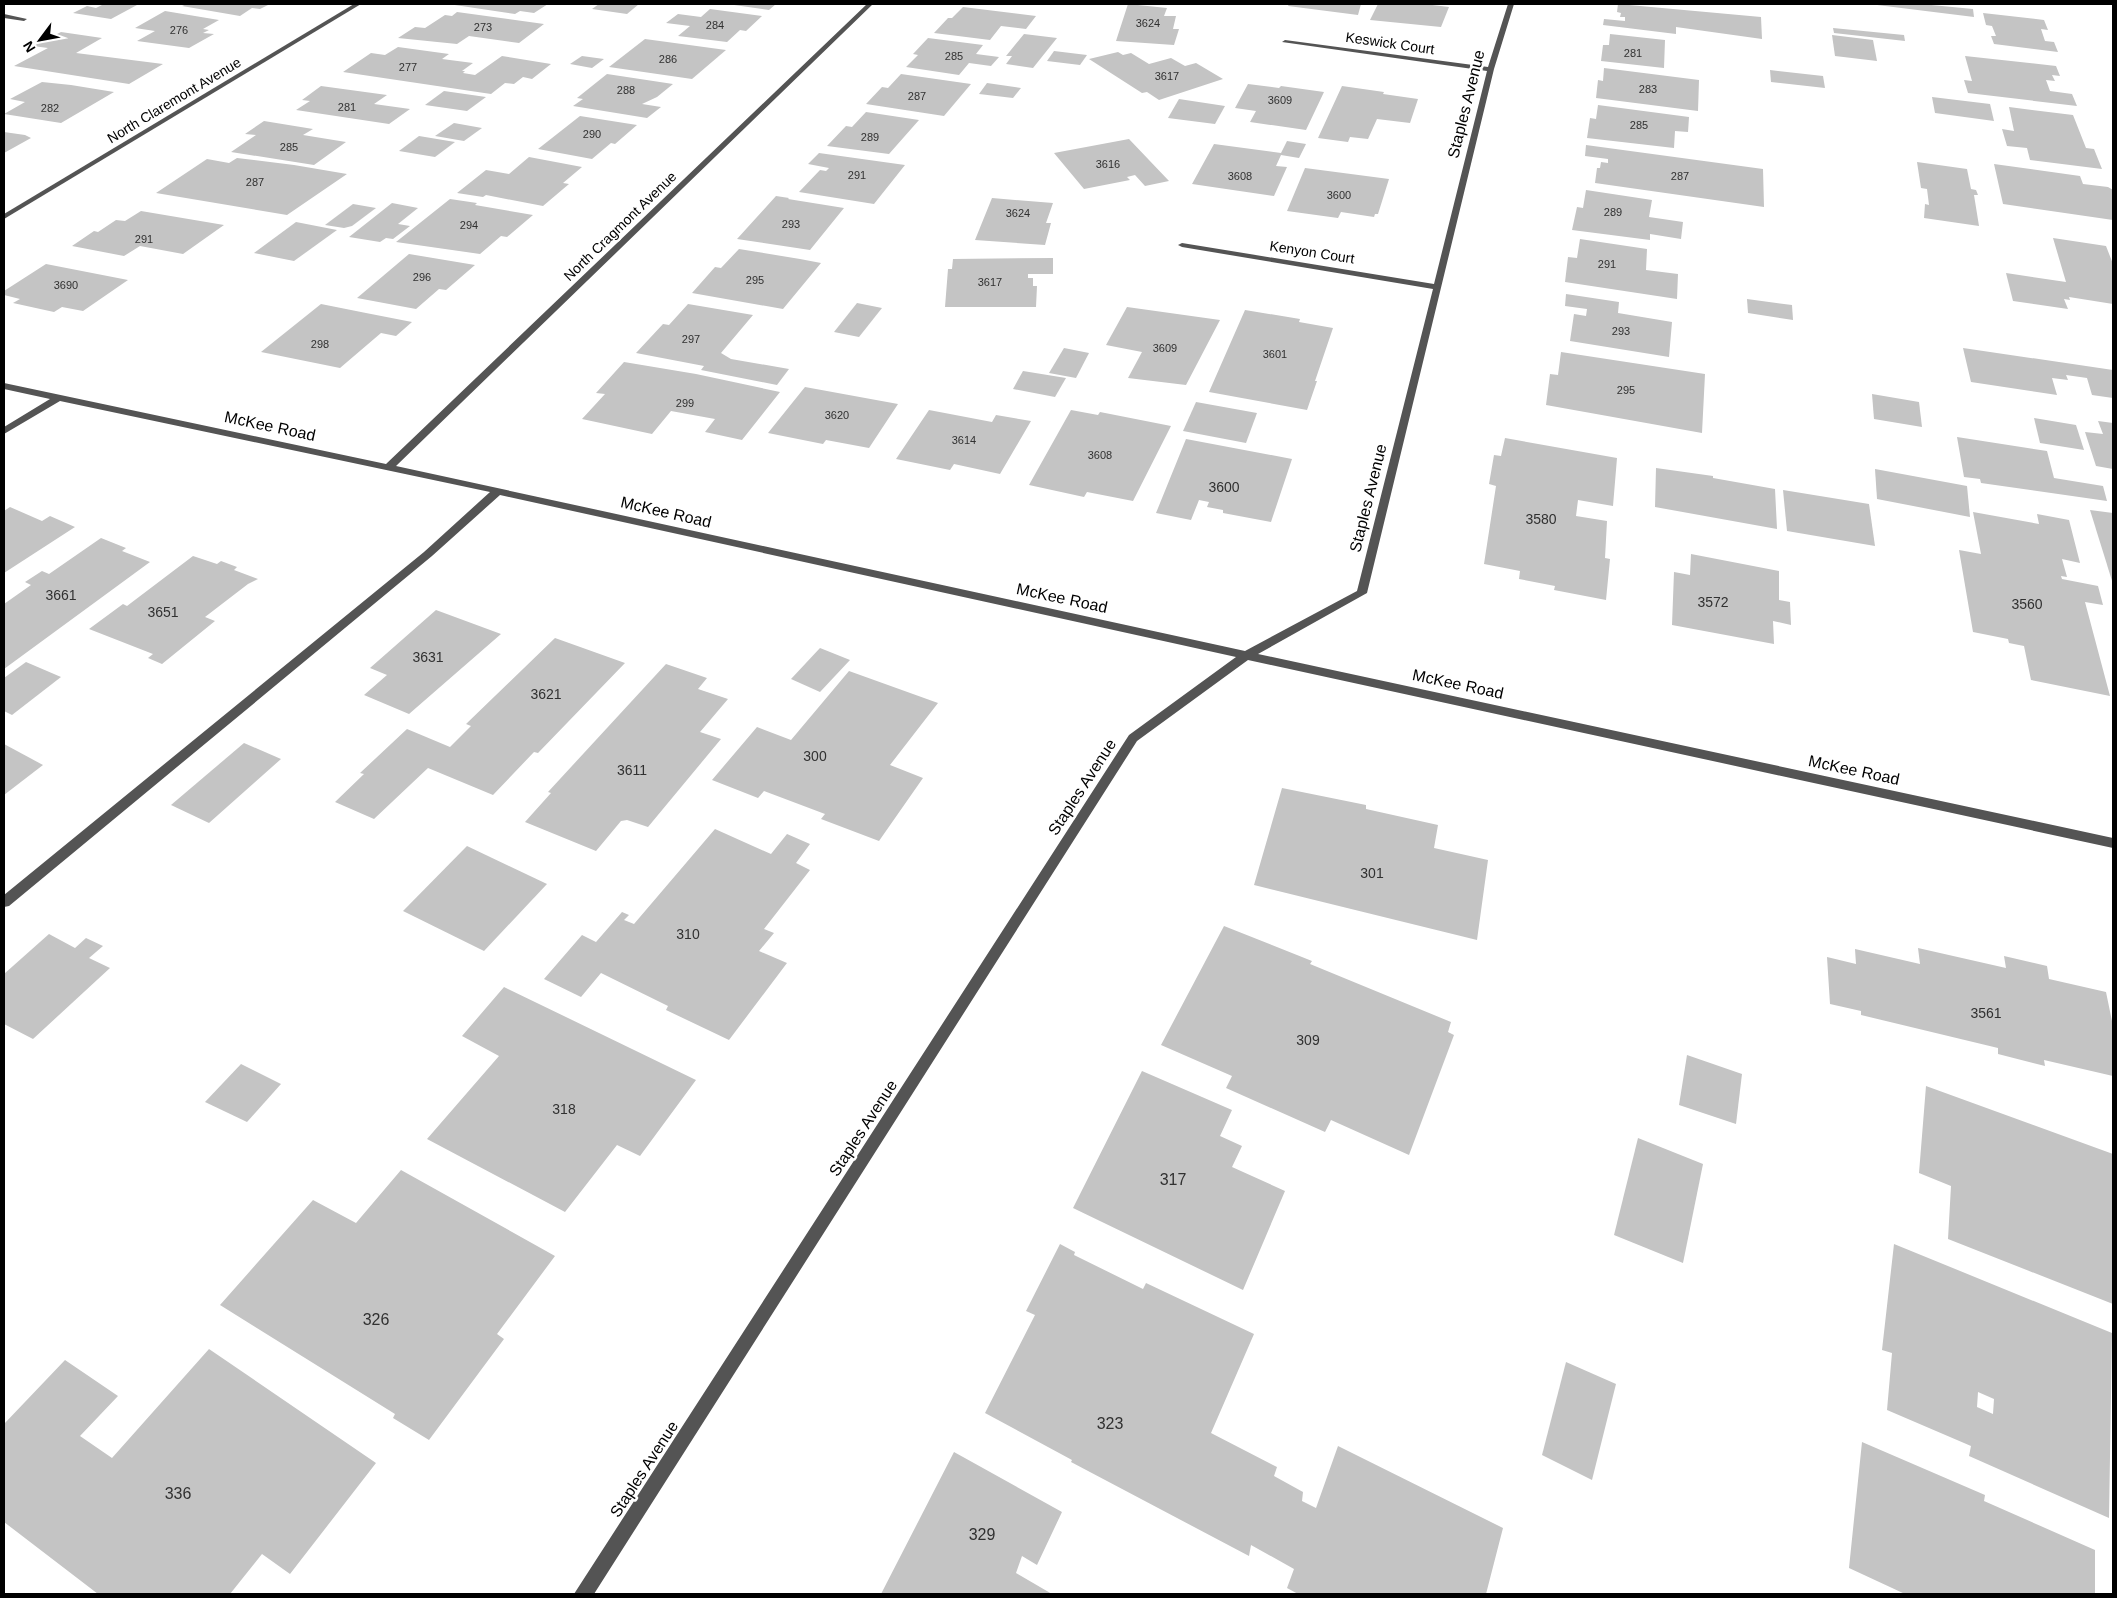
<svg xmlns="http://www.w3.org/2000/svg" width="2117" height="1598" viewBox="0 0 2117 1598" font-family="Arial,sans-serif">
<rect width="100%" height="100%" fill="#fff"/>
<g fill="#c4c4c4" fill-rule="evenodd">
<path d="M104,4h24l9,1 -26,14 -38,-6 14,-7 9,2z"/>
<path d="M187,4h83l-10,5 -8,-1 -12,8 -58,-10z"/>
<path d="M448,4h100l-14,9 -14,-2 -5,3z"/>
<path d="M599,4h40l-12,10 -35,-5z"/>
<path d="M727,4h49l-7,6z"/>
<path d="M1128,4l39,4 -3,8h12l-3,13h6l-5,16 -58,-4z"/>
<path d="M1289,4h72l-3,11 -70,-9z"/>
<path d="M1378,4h46l25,3 -8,20 -71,-7z"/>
<path d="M1618,4l143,13 1,22 -86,-12v7l-73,-9 1,-6 21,2v-4h-5l1,-4 -4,-1z"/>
<path d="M1869,4h52l52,5 1,8z"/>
<path d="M963,7l73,9 -10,13 -25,-3 -11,14 -56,-7 14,-15h4z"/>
<path d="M710,9l52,7 -16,15 -6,-1 -13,12 -49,-6 12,-10 -24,-3 12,-9 23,3z"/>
<path d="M165,11l54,9 -16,9 6,1 -6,3 11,1 -25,14 -52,-7 18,-10 -20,-3z"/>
<path d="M457,12l87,12 -25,19 -50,-7 -12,8 -59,-6 17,-11 10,1 20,-13 7,1z"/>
<path d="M1983,13l61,7 4,10 -7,-1 4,12 9,1 4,10 -64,-8 -3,-8h5l-4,-10 -6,-1z"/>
<path d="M1833,28l71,7 1,6 -71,-8z"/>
<path d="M61,32l41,6 -26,15 87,11 -34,20 -115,-18 34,-18 -15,-2z"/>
<path d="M1024,34l33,4 -24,30 -27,-4 6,-8h-6z"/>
<path d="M1610,34l55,6 -1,28 -63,-7 2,-16h6z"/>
<path d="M1832,35l41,5 4,21 -42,-5z"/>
<path d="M928,38l55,7 -7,9 23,3 -8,9 -22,-3 -10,12 -53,-8 12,-12 -5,-1z"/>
<path d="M645,39l81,11 -34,29 -83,-12z"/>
<path d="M398,47l51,7 -7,5 31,4 -11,8h3l-2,2 12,2 27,-19 49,8 -19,15 -9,-2 -9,7 -9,-1 -14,11 -148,-22 28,-19 14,2z"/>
<path d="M1054,51l33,4 -7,10 -33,-4z"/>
<path d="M1118,52l5,3 8,-2 18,11 22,-6 14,8 11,-3 27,16 -64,21 -12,-8 -5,1 -53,-34z"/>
<path d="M582,56l22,3 -12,9 -22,-4z"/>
<path d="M1965,56l91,10 4,10 -8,-1 3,6 -9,-1 4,11 22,3 5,12 -109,-13 -4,-13 8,1z"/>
<path d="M1604,68l95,12 -1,31 -102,-13 2,-18 5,1z"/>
<path d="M1770,70l53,6 2,12 -54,-6z"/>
<path d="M607,74l66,10 -16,13 -15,7 19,3 -14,11 -74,-12 10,-7 -6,-1z"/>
<path d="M901,74l70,10 -27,32 -78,-12 16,-17 6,1z"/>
<path d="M42,82l29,3 43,7 -53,31 -57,-9 21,-12 -15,-3z"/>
<path d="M987,83l34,5 -8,10 -34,-4z"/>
<path d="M1248,84l31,4 2,-2 43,6 -18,38 -56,-8 6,-11 -21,-3z"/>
<path d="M321,86l66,9 -13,9 36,5 -21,15 -93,-14 14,-9 -8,-1z"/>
<path d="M1342,86l42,6 -1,2 35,5 -8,24 -33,-4 -9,20 -18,-2 -2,5 -30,-4z"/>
<path d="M444,91l42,6 -19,14 -42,-6z"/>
<path d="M1932,97l58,7 4,17 -59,-8z"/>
<path d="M1179,99l46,7 -10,18 -47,-6z"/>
<path d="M1598,105l91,12 -1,15 -13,-1 -1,17 -87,-10 3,-20 6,1z"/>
<path d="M2009,107l64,8 13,33 8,1 8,20 -72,-9 -3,-12 -20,-2 -5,-17 12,2z"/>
<path d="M866,112l53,8 -30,34 -62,-8 19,-20 6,1z"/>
<path d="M580,116l57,9 -22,19 -4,-1 -19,16 -54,-10z"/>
<path d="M264,121l49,8 -10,6 43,7 -32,23 -83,-13 25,-17 -11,-1z"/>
<path d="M454,123l28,5 -18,13 -29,-5z"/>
<path d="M4,132l21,3 6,3 -27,15z"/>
<path d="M419,136l36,6 -20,15 -36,-6z"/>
<path d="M1129,139l40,42 -24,5 -10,-11 -8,2 3,3 -46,9 -30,-36z"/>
<path d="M1287,141l19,3 -7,14 -18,-3 -5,11 11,1 -13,29 -82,-12 22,-40 67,9z"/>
<path d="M1586,145l177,24 1,38 -169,-24 2,-15h3l1,-6 7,1v-4l-23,-3z"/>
<path d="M819,153l86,12 -31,39 -75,-12 21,-22 6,1 3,-3 -21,-4z"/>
<path d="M529,157l53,10 -19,16 6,1 -26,22 -57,-11 -3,2 -26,-4 29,-23 23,4z"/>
<path d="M237,158l57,7 53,9 -60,41 -131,-22 51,-34 22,4z"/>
<path d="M1917,162l50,7 4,20 5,1 2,5h-4l5,31 -55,-8 1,-14 4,1 -2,-16 -6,-1z"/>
<path d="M1994,164l86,12 3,8 25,3 5,3v30l-110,-16z"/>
<path d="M1305,168l84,11 -11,35h-3l-1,3 -33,-5 -3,6 -51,-7z"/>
<path d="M1586,190l66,10 -3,17 34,5 -2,17 -31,-5v6l-78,-10 5,-23 6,1z"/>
<path d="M776,196l13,2 -1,1 56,9 -34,42 -73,-11z"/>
<path d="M992,198l61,5 -7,20h5l-6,22 -70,-5z"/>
<path d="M450,199l27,4 -2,2 58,10 -26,22 -6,-1 -21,18 -84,-12z"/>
<path d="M392,203l26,5 -20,16 12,2 -17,13 -7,-1 -6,4 -31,-5z"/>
<path d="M353,204l23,4 -24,18 -8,2 -19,-3z"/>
<path d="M141,211l83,14 -41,29 -43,-8 -16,10 -52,-10 22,-15 4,1 18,-12 9,1z"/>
<path d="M296,222l41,8 -43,31 -40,-8z"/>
<path d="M2053,238l53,8 7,18v40l-44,-7 1,3 -6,-1 4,10 -55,-8 -7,-28 60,9z"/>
<path d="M1580,239l67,10 -1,21 32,4 -1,25 -112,-17 3,-25 9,1z"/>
<path d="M739,249l61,10 21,4 -38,46 -91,-16 23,-26 6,1z"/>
<path d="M409,254l66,11 -29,25 -7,-1 -23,20 -59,-11z"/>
<path d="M1053,258v16h-25v4h5v8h4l-1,21h-91l3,-38h4l1,-10z"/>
<path d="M46,264l82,16 -45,31 -21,-4 -8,5 -41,-9 7,-4 -16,-4v-4z"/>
<path d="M1566,294l53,8 -1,11 54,9 -3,35 -99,-16 4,-27 12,2 1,-7 -22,-3z"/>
<path d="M1747,299l45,6 1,15 -45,-7z"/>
<path d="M857,303l25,5 -23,29 -25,-5z"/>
<path d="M321,304l45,9 46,9 -16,14 -15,-3 -41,35 -79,-16z"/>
<path d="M688,304l65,11 -32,38 10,6 58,10 -12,16 -76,-15 3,-4 -68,-13 27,-29 6,1z"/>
<path d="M1127,307l93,13 -34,65 -58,-7 14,-26 -36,-7z"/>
<path d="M1245,310l55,9 -1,3 34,6 -18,53h2l-10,29 -98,-18z"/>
<path d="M1064,348l25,5 -13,25 -27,-5z"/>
<path d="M1963,348l150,22v28l-21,-3 -5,-17 -21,-3 2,5 -16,-2 5,17 -86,-13z"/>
<path d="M1561,352l144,22 -3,59 -156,-28 4,-31 8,1z"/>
<path d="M624,362l72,12 84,18 -38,48 -37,-8 10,-13 -44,-8 -19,23 -70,-15 23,-25 -9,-1z"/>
<path d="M1023,371l43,7 -11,19 -42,-8z"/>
<path d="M805,387l93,17 -29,44 -43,-8 -3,4 -55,-11z"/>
<path d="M1872,394l47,8 3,25 -48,-8z"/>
<path d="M1196,402l61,11 -11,30 -63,-12z"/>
<path d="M929,410l63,12 4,-7 35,6 -31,53 -46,-10 -4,6 -54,-11z"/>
<path d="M1071,410l27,5 2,-3 71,14 -38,75 -46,-9 -3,5 -55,-12z"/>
<path d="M2034,418l42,7 8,25 -44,-7z"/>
<path d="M2098,421l15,2v46l-17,-3 -11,-34 18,2z"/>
<path d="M1957,437l90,14 7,27 49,8 4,15 -126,-18 -1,-4 -16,-2z"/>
<path d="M1505,438l112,20 -4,48 -35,-6 -2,16 31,5 -2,37 5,1 -4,41 -52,-10 1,-4 -36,-7 1,-8 -36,-7 12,-78 -7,-2 5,-29 7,1z"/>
<path d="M1186,439l106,20 -21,63 -48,-9v-3l-16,-3 2,-5 -10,-2 -8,20 -35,-7z"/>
<path d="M1656,468l57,8v2l62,11 2,40 -122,-22z"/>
<path d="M1875,469l92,17 3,31 -93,-18z"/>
<path d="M1783,490l86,14 6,42 -88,-15z"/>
<path d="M10,507l32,14 8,-5 25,11 -71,46v-62z"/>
<path d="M2090,510l23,3v71z"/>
<path d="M1973,512l66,12 -2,-10 32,6 11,43 -18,-4 5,18 -6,-1 1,3 36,7 5,19 -18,-3 25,94 -79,-16 -7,-34 -15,-3 -1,-4 -35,-7 -14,-82 22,4z"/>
<path d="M101,538l25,10 -4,3 28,11 -146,107v-65l27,-19 -6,-3 17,-11 7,3z"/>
<path d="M1691,554l88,17v29l11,2 1,23 -18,-4 1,23 -102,-19 2,-53 16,3z"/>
<path d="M193,556l24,8 4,-3 16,6 -3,3 24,9 -10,5 -43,33 10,4 -53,43 -14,-6 5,-4 -64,-25 34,-25 4,2z"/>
<path d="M436,610l65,24 -92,80 -45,-19 23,-20 -17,-7z"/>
<path d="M555,638l70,25 -87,90 -4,-1 -41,43 -65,-27 -54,51 -39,-17 29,-28 -4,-1 47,-44 43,18 21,-21 -5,-2z"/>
<path d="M820,648l30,12 -30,32 -29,-13z"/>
<path d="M26,662l35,15 -49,38 -8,-4v-33z"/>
<path d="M666,664l41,14 -9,11 30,10 -28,33 21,7 -73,88 -21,-7 -6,1 -25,30 -71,-29 26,-29 -3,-1z"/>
<path d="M849,671l89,32 -48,62 33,13 -44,63 -58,-22 4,-5 -61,-23 -6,7 -46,-18 45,-53 34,13z"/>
<path d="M244,743l37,16 -72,64 -38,-18z"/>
<path d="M4,744l39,21 -39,30z"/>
<path d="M1282,788l84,17v4l72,16 -4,23 54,12 -11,80 -223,-55z"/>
<path d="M715,829l56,25 16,-20 23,10 -14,19 14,7 -46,59 10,4 -15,18 28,12 -58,77 -63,-30 2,-4 -67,-33 -20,24 -37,-18 38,-44 14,7 26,-30 7,3 -5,5 10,4z"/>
<path d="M467,846l80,38 -63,67 -81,-40z"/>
<path d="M1224,926l88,35 -2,3 141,58 -3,10 6,3 -45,120 -78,-35 -6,12 -99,-44 6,-12 -71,-31z"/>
<path d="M49,934l26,14 11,-10 17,8 -14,12 21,10 -77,71 -29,-15v-50z"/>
<path d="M1918,948l88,20 -2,-12 43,10 2,13 57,13 7,34v50l-69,-16 1,6 -47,-12v-6l-137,-33v-4l-31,-7 -3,-47 29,7 -1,-15 65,15z"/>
<path d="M504,987l192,93 -56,76 -23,-11 -52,67 -138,-73 72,-83 -37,-20z"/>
<path d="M1687,1055l55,19 -6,50 -57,-19z"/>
<path d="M241,1064l40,20 -34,38 -42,-20z"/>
<path d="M1142,1071l90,39 -12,26 22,10 -10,21 53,24 -42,99 -170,-82z"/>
<path d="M1926,1086l187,68v150l-165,-65 3,-53 -32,-13z"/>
<path d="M1638,1138l65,26 -20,99 -69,-28z"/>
<path d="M401,1170l154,86 -58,78 7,5 -75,101 -36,-22 2,-4 -175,-109 93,-105 43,23z"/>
<path d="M1060,1244l15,8 -1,3 69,34 3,-6 108,51 -43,99 66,34 -3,9 29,16 -1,9 14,7 22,-62 165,82 -17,66h-188l-11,-6 7,-19 -43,-24 -2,11 -178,-94 1,-2 -87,-47 50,-98 -9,-4z"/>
<path d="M1894,1244l218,89 -3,185 -140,-62 2,-10 -84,-36 5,-57 -10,-3zM1978,1392l16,7 -1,15 -16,-7z"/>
<path d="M209,1349l167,114 -86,111 -28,-20 -32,40h-132l-94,-72v-98l61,-64 53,36 -38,40 32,22z"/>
<path d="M1566,1362l50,22 -24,96 -50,-25z"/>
<path d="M1862,1442l123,53 -1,6 111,49v44h-190l-56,-26z"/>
<path d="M954,1452l108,60 -25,53 -15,-9 -6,17 36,21h-171z"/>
</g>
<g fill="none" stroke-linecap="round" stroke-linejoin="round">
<g fill="#545454" fill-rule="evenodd">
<path d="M354,4h7l-357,215v-5z"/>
<path d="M867,4h6l-477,462 849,185 112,-60 76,-302 -251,-42 -4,-2 4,-2 252,41 53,-213 -205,-29 3,-2 203,27 20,-63h6l-20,65 -127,524 -109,61 855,184v10l-865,-188 -111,81 -543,853h-20l555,-859 107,-78 -736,-162 -68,61 -423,350 -5,1v-12l420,-343 66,-60 -430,-91 -56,33v-7l46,-28 -46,-10v-6l382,81z"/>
<path d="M4,14l23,5 -3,2 -20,-3z"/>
</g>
</g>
<g text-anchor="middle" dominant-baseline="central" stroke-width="5" stroke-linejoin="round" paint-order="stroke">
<g font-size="11" fill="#313131">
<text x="1148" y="23">3624</text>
<text x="715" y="25">284</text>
<text x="483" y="27">273</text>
<text x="179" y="30">276</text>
<text x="1633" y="53">281</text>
<text x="954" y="56">285</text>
<text x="668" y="59">286</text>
<text x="408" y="67">277</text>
<text x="1167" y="76">3617</text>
<text x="1648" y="89">283</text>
<text x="626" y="90">288</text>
<text x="917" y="96">287</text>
<text x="1280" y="100">3609</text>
<text x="347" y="107">281</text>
<text x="50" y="108">282</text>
<text x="1639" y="125">285</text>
<text x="592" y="134">290</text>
<text x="870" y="137">289</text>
<text x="289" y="147">285</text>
<text x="1108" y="164">3616</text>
<text x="857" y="175">291</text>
<text x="1240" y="176">3608</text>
<text x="1680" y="176">287</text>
<text x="255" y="182">287</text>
<text x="1339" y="195">3600</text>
<text x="1613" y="212">289</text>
<text x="1018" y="213">3624</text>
<text x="791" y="224">293</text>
<text x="469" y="225">294</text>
<text x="144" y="239">291</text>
<text x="1607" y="264">291</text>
<text x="422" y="277">296</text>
<text x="755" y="280">295</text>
<text x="990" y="282">3617</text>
<text x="66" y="285">3690</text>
<text x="1621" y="331">293</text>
<text x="691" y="339">297</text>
<text x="320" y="344">298</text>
<text x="1165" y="348">3609</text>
<text x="1275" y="354">3601</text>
<text x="1626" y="390">295</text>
<text x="685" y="403">299</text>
<text x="837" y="415">3620</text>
<text x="964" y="440">3614</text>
<text x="1100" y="455">3608</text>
</g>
<g font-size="14" fill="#000" stroke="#fff">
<text transform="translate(1390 43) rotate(8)">Keswick Court</text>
<text transform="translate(174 100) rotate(-31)">North Claremont Avenue</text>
<text transform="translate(620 226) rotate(-44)">North Cragmont Avenue</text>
<text transform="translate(1312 252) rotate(9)">Kenyon Court</text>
</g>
<g font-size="14" fill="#313131">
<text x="1224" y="487">3600</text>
<text x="1541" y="519">3580</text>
<text x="61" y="595">3661</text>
<text x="1713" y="602">3572</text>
<text x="2027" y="604">3560</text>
<text x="163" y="612">3651</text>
<text x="428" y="657">3631</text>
<text x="546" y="694">3621</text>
<text x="815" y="756">300</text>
<text x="632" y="770">3611</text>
<text x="1372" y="873">301</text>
<text x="688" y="934">310</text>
<text x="1986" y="1013">3561</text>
<text x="1308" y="1040">309</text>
<text x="564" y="1109">318</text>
</g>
<g font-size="16" fill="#000" stroke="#fff">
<text transform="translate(1466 104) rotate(-76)">Staples Avenue</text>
<text transform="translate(270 426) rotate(12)">McKee Road</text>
<text transform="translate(1368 498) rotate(-76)">Staples Avenue</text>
<text transform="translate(666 512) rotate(13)">McKee Road</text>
<text transform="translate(1062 598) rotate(12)">McKee Road</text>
<text transform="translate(1458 684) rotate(12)">McKee Road</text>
<text transform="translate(1854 770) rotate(12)">McKee Road</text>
<text transform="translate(1082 787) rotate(-57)">Staples Avenue</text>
<text transform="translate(863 1128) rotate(-57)">Staples Avenue</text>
<text transform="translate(644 1469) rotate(-57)">Staples Avenue</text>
</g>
<g font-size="16" fill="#313131">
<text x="1173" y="1179">317</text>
<text x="376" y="1319">326</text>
<text x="1110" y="1423">323</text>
<text x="178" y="1493">336</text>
<text x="982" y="1534">329</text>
</g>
</g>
<rect width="2117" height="1598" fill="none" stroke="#000000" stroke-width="10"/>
<g transform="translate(40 40) rotate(238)" stroke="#ffffff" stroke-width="4" paint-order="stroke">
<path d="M0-4L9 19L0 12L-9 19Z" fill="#000000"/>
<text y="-8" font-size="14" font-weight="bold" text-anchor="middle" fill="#000000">N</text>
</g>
</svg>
